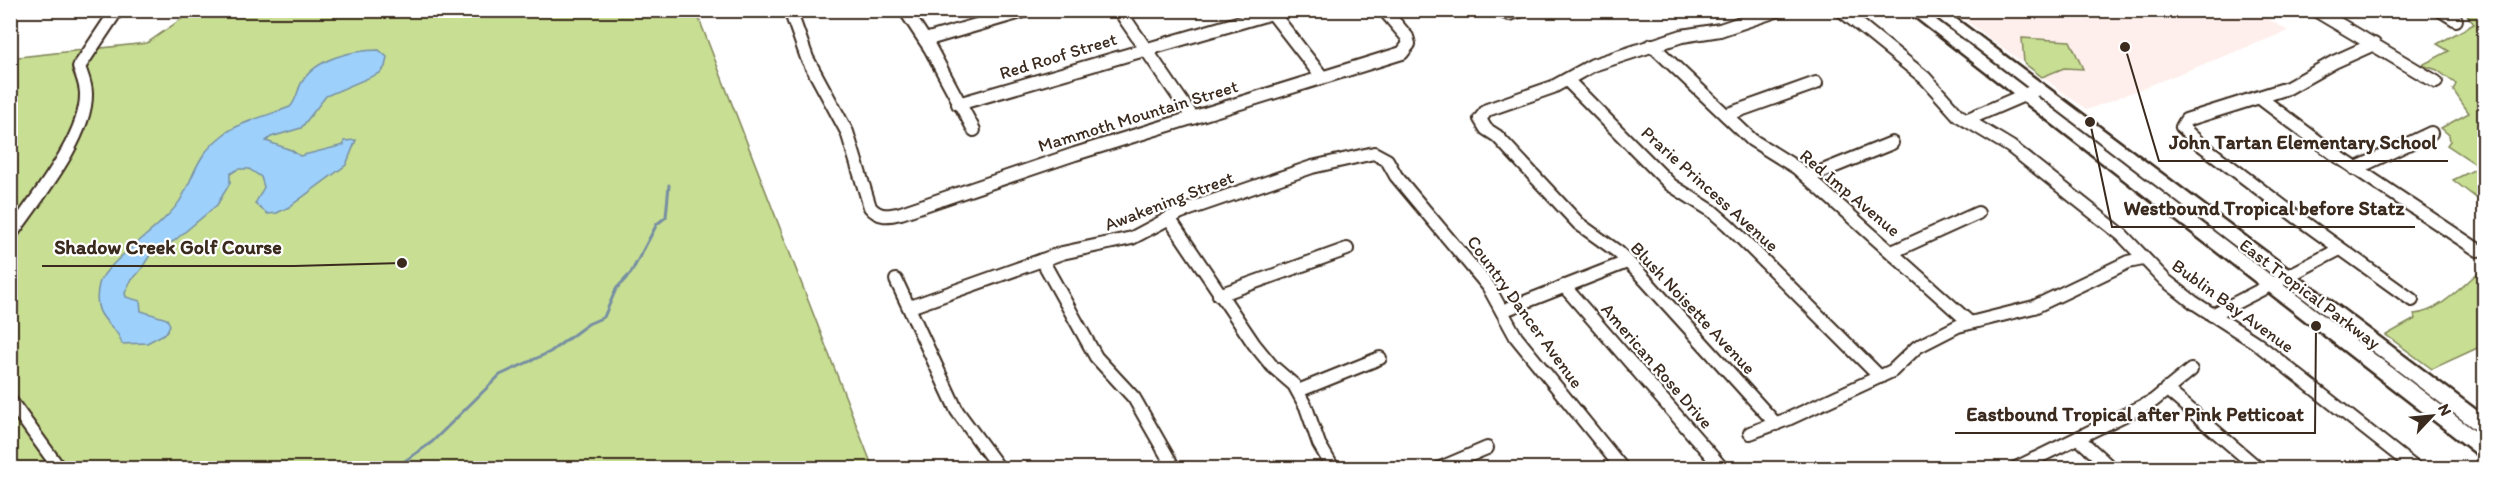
<svg xmlns="http://www.w3.org/2000/svg" width="2495" height="479" viewBox="0 0 2495 479" font-family="Itim,sans-serif">
<rect width="100%" height="100%" fill="#fff"/>
<filter id="ink" filterUnits="userSpaceOnUse"><feTurbulence type="fractalNoise" baseFrequency=".0167" numOctaves="2"/><feDisplacementMap in="SourceGraphic" scale="12" xChannelSelector="R" yChannelSelector="G"/><feConvolveMatrix kernelMatrix="1 2 1 2 8 2 1 2 1" color-interpolation-filters="sRGB"/></filter>
<g filter="url(#ink)">
<path fill="#feefec" d="M1953,11h303l32,20 -201,79z"/>
<g fill="#c7de93" stroke="#818458" stroke-width="1.5">
<path d="M2471,10l13,1v193l-31,-24 27,-13 -33,-22 3,-4 -1,-6 -8,-7 28,-15 -16,-23 3,-6 -19,-14 -15,-5 27,-14 -12,-7 37,-20 -9,-11z"/>
<path d="M193,11h503l177,457h-862l-1,-410 137,-15z"/>
<path d="M2022,38l48,3 13,28 -19,-1 -22,9 -18,-14z"/>
<path d="M2481,264h3v81l-52,24 -46,-34 29,-16 -1,-5c25,-2 47,-27 66,-43z"/>
</g>
<path fill="#9dd0fa" stroke="#768ea2" stroke-width="1.5" d="M379,50l8,7 -2,10 -5,6 -54,23 -25,32 -30,9 -5,4 25,9 9,6 44,-11v-4l12,-1 -10,25 -57,42 -12,6 -9,1 -13,-10 9,-17 -3,-10 -12,-8h-11l-8,5v9l-13,22 -43,36 -24,14 -10,16 -10,11 -5,11 1,4 14,4 1,10 26,8 3,6 -4,8 -19,10 -25,1c-5,-22 -32,-22 -23,-60 4,-17 47,-47 61,-61 7,-7 16,-15 21,-24 15,-27 15,-43 42,-64 14,-12 49,-21 67,-28 7,-7 7,-17 12,-25 14,-24 52,-32 77,-32z"/>
<g fill="none" stroke-linecap="round" stroke-linejoin="round">
<path stroke="#768ea2" stroke-width="3" d="M395,468l37,-26 68,-67 50,-23 38,-28 16,-7 12,-28 15,-16 26,-49 9,-7 3,-32"/>
<defs>
<g id="street">
<path d="M792,10l-1,3 16,45 40,74 23,75c9,11 19,9 31,6l174,-59 327,-101 7,-9 -2,-7 -23,-27"/>
<path d="M905,10l25,38 44,82"/>
<path d="M1119,10l74,108"/>
<path d="M1270,10l52,67"/>
<path d="M1498,10l11,4 14,-4"/>
<path d="M1841,10l84,68 33,37 53,32 111,88 43,45 28,22 62,40 160,126"/>
<path d="M2315,10l121,72"/>
<path d="M2440,10l16,10"/>
<path d="M925,40l103,-30"/>
<path d="M2374,44l-40,18 -46,26 -102,32 -4,7 17,16 99,75 114,82"/>
<path d="M1652,45l100,95 45,28 172,154"/>
<path d="M1567,80l104,105 41,26 16,14 152,152"/>
<path d="M2260,98l77,58 141,94"/>
<path d="M958,104l314,-91"/>
<path d="M1726,115l90,-32"/>
<path d="M1966,120l72,-31"/>
<path d="M2355,169l76,-36"/>
<path d="M1808,177l84,-34"/>
<path d="M1169,218l85,126 18,22 22,19 12,22 13,37 14,24"/>
<path d="M10,236c24,-35 77,-99 76,-142 0,-10 -4,-18 -7,-27l38,-57"/>
<path d="M1892,252l86,-39"/>
<path d="M1042,260l54,97 38,41 40,70"/>
<path d="M896,280l61,131 42,57"/>
<path d="M1564,286l158,182"/>
<path d="M1219,295l128,-46"/>
<path d="M910,307l152,-54 70,-15 49,-26 131,-45 62,-14 13,7 9,16 92,110 28,51 106,131"/>
<path d="M1502,311l125,-49"/>
<path d="M2212,315l128,-66"/>
<path d="M2166,389l92,79"/>
<path d="M1298,391l82,-33"/>
<path d="M10,400l49,68"/>
<path d="M1776,424l-137,-151 -21,-21 -39,-28 -82,-88 -11,-7 -6,-10 7,-9 66,-23 40,-22 89,-29 38,-6 59,-20"/>
<path d="M1750,433l38,-14 104,-48 25,-24 41,-21 76,-19 94,-45 15,-3"/>
<path d="M2078,438l33,30"/>
<path d="M1440,468l47,-20"/>
<path d="M2016,468l137,-67 38,-31"/>
</g>
<g id="secondary">
<path d="M1906,10h17l561,428v18l-7,-2z"/>
<path d="M1927,10h17l540,406v18l-7,-3z"/>
</g>
</defs>
<use href="#street" stroke="#3b2a1e" stroke-width="16"/>
<use href="#secondary" stroke="#3b2a1e" stroke-width="5"/>
<use href="#street" stroke="#fff" stroke-width="12"/>
<use href="#secondary" fill="#fff" fill-rule="evenodd"/>
</g>
</g>
<g text-anchor="middle" dominant-baseline="central" stroke-width="4.5" stroke-linejoin="round" paint-order="stroke">
<g font-size="18" fill="#3b2a1e" stroke="#fff">
<text transform="translate(1058 56) rotate(-17)">Red Roof Street</text>
<text transform="translate(1138 116) rotate(-17)">Mammoth Mountain Street</text>
<text transform="translate(1710 189) rotate(42)">Prarie Princess Avenue</text>
<text transform="translate(1850 193) rotate(40)">Red Imp Avenue</text>
<text transform="translate(1169 201) rotate(-21)">Awakening Street</text>
<text transform="translate(2310 294) rotate(37)">East Tropical Parkway</text>
<text transform="translate(2233 306) rotate(36)">Bublin Bay Avenue</text>
<text transform="translate(1693 308) rotate(47)">Blush Noisette Avenue</text>
<text transform="translate(1525 312) rotate(54)">Country Dancer Avenue</text>
<text transform="translate(1657 366) rotate(49)">American Rose Drive</text>
</g>
</g>
<path fill="none" stroke="#3b2a1e" stroke-width="2" d="M2125 47L2159 161H2448M2090 122L2112 227H2415M402 263L294 266H42M2316 326L2315 433H1955"/>
<g fill="#3b2a1e" stroke="#fff" stroke-width="2">
<circle cx="2125" cy="47" r="6"/>
<circle cx="2090" cy="122" r="6"/>
<circle cx="402" cy="263" r="6"/>
<circle cx="2316" cy="326" r="6"/>
</g>
<g font-size="20" text-anchor="middle" font-weight="bold" fill="#3b2a1e" stroke="#fff" stroke-width="4.5" stroke-linejoin="round" paint-order="stroke">
<text x="2303" y="149">John Tartan Elementary School</text>
<text x="2264" y="215">Westbound Tropical before Statz</text>
<text x="168" y="254">Shadow Creek Golf Course</text>
<text x="2135" y="421">Eastbound Tropical after Pink Petticoat</text>
</g>
<rect width="2495" height="479" fill="none" stroke="#fff" stroke-width="36"/>
<rect x="18" y="18" width="2459" height="443" fill="none" stroke="#3b2a1e" stroke-width="2" filter="url(#ink)"/>
<g transform="translate(2432 416) rotate(64)" stroke="#ffffff" stroke-width="4.5" paint-order="stroke">
<path d="M0-4.5L10 22L0 15L-10 22Z" fill="#3b2a1e"/>
<text y="-9" font-size="16" font-weight="bold" text-anchor="middle" fill="#3b2a1e">N</text>
</g>
</svg>
